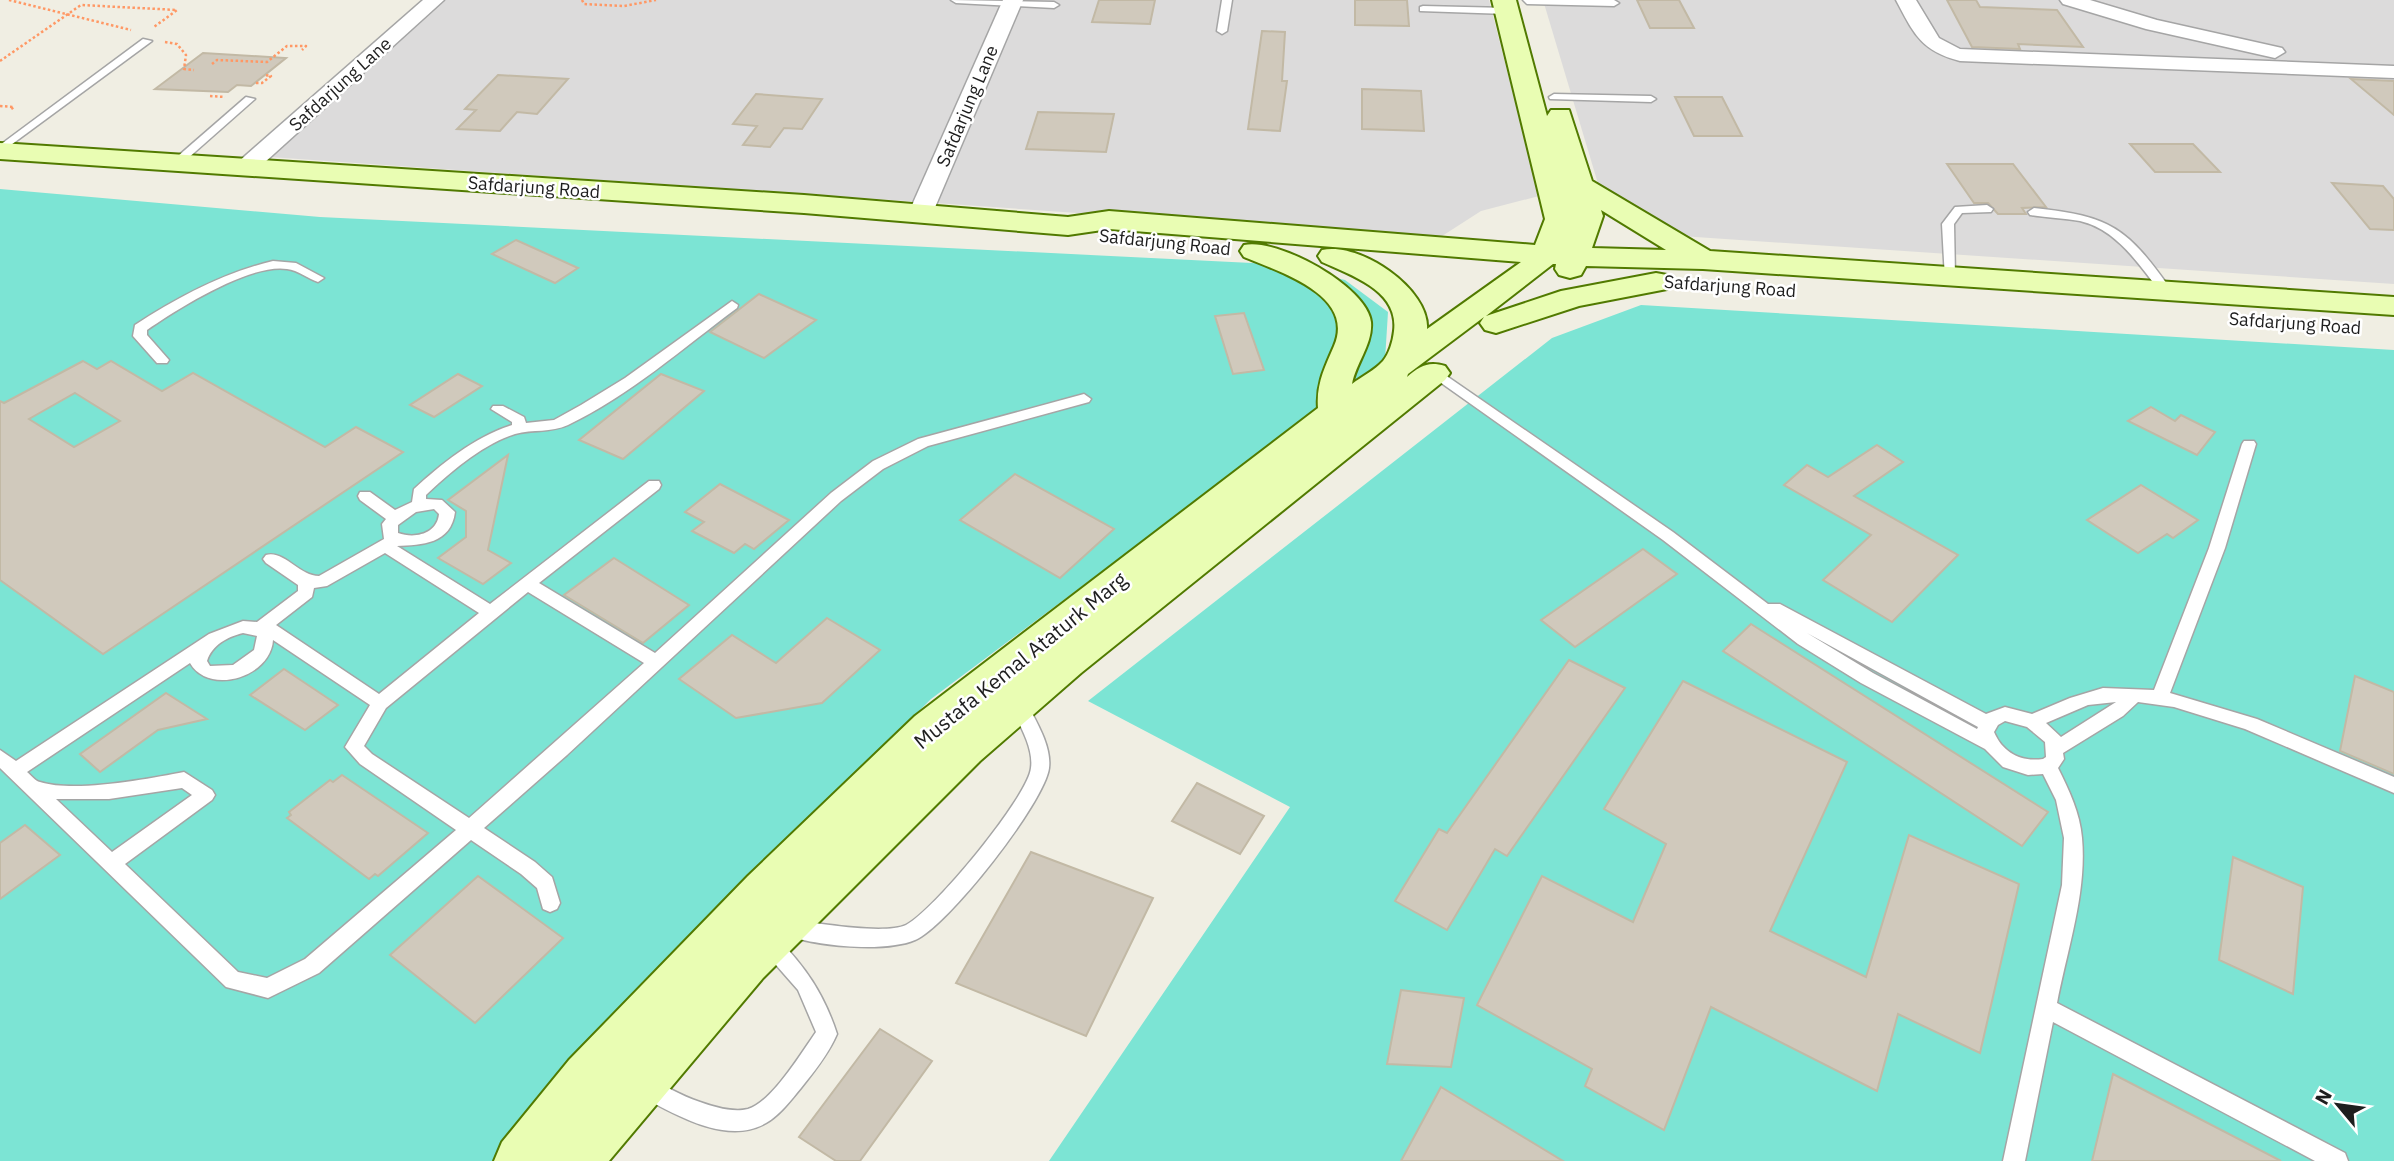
<svg xmlns="http://www.w3.org/2000/svg" width="2394" height="1161" viewBox="0 0 2394 1161" font-family="'IBM Plex Sans',sans-serif">
<rect width="100%" height="100%" fill="#f0eee3"/>
<g fill="#dcdbdb">
<path d="M442,0h1047l50,196 -58,15 -42,27 -1169,-81z"/>
<path d="M1543,0h851v284l-757,-51 -29,-16z"/>
</g>
<g fill="#7ce4d4">
<path d="M0,189l320,28 953,47 72,16 43,32 -3,48 -454,339 -339,339 -99,123h-493z"/>
<path d="M1641,305l753,45v811h-1345l241,-354 -202,-106 464,-363z"/>
</g>
<g fill="#d0c9bc" stroke="#c2b9a5" stroke-width="2" fill-rule="evenodd">
<path d="M1099,0h56l-5,24 -58,-2z"/>
<path d="M1355,0h52l2,26 -54,-1z"/>
<path d="M1637,0h42l15,28h-44z"/>
<path d="M1947,0h29l4,7 77,3 26,37 -65,-3 2,5 -48,-2z"/>
<path d="M1262,31l23,1 -3,49h5l-7,50 -32,-2z"/>
<path d="M203,53l83,5 -35,28 -14,-1 -9,7 -73,-3z"/>
<path d="M498,75l70,4 -31,35 -20,-2 -17,19 -43,-2 19,-19 -11,-1z"/>
<path d="M2351,79l43,2v34z"/>
<path d="M1362,89l59,2 3,40 -62,-2z"/>
<path d="M756,94l66,5 -20,30 -18,-1 -14,19 -27,-2 14,-19 -24,-2z"/>
<path d="M1675,97h47l20,39h-48z"/>
<path d="M1038,112l76,2 -8,38 -80,-3z"/>
<path d="M2130,144h63l27,28h-65z"/>
<path d="M1947,164h66l33,43 -24,1 4,6h-28l-10,-11h-14z"/>
<path d="M2332,183l51,3 11,13v31l-24,-1z"/>
<path d="M516,240l62,28 -23,15 -63,-29z"/>
<path d="M759,294l57,26 -52,38 -54,-26z"/>
<path d="M1244,313l20,57 -31,4 -18,-58z"/>
<path d="M83,361l14,8 14,-8 51,30 31,-18 132,74 31,-20 47,25 -300,202 -103,-74v-179l4,2zM75,393l45,28 -46,26 -45,-28z"/>
<path d="M458,374l24,12 -48,31 -24,-12z"/>
<path d="M661,374l43,17 -81,68 -44,-19z"/>
<path d="M2151,407l24,14 6,-6 34,17 -18,23 -69,-34z"/>
<path d="M1877,445l26,17 -49,34 104,59 -66,67 -69,-42 48,-45 -87,-50 23,-20 21,12z"/>
<path d="M508,455l-20,95 23,13 -28,21 -45,-26 28,-21v-26l-18,-11z"/>
<path d="M1015,474l99,55 -54,49 -100,-58z"/>
<path d="M720,484l69,36 -35,29 -9,-5 -11,9 -42,-22 12,-9 -19,-10z"/>
<path d="M2141,485l57,35 -25,18 -6,-4 -29,19 -51,-33z"/>
<path d="M1643,549l34,25 -102,73 -34,-27z"/>
<path d="M614,558l75,47 -46,38 -79,-48z"/>
<path d="M827,618l53,32 -58,53 -86,15 -57,-39 53,-44 44,28z"/>
<path d="M1751,624l297,188 -26,34 -299,-195z"/>
<path d="M1569,660l56,28 -118,168 -12,-7 -48,81 -52,-29 44,-72 8,4z"/>
<path d="M284,669l54,36 -33,25 -55,-35z"/>
<path d="M2355,676l39,16v82l-54,-23z"/>
<path d="M1683,681l164,81 -77,169 96,46 43,-142 110,49 -39,169 -82,-39 -21,77 -166,-84 -47,123 -79,-44 7,-17 -115,-64 65,-129 91,46 33,-78 -62,-35z"/>
<path d="M166,693l41,26 -49,11 -58,42 -20,-18z"/>
<path d="M342,775l86,58 -50,43 -3,-2 -6,5 -82,-61 4,-3 -2,-3 41,-32 3,2z"/>
<path d="M1197,783l67,33 -24,38 -68,-33z"/>
<path d="M25,825l35,30 -60,44v-56z"/>
<path d="M1031,852l122,46 -67,138 -130,-53z"/>
<path d="M2233,857l70,30 -10,107 -74,-34z"/>
<path d="M478,876l85,62 -88,85 -85,-68z"/>
<path d="M1401,990l63,8 -13,69 -64,-3z"/>
<path d="M880,1029l52,32 -72,100h-24l-37,-24z"/>
<path d="M2113,1074l168,87h-189z"/>
<path d="M1441,1087l122,74h-162z"/>
</g>
<g fill="none" stroke-linecap="round" stroke-linejoin="round">
<defs>
<g id="lane">
<path d="M951,0l103,2 5,3 -5,3 -98,-5z"/>
<path d="M1222,0h10l-5,31 -5,3 -5,-3z"/>
<path d="M1523,0h91l5,3 -5,3 -87,-2z"/>
<path d="M1423,6l84,2 5,3 -5,3 -87,-3v-4z"/>
<path d="M143,39l9,2 -152,112v-8z"/>
<path d="M1554,94l97,2 5,3 -5,3 -101,-3 -1,-2z"/>
<path d="M246,97l9,2 -77,68h-8v-4z"/>
<path d="M1987,205l6,4 -2,3 -29,1 -8,11 1,52 -2,3h-8l-3,-55 13,-17z"/>
<path d="M2034,208c78,8 93,20 138,83l-6,4 -4,-1c-23,-29 -44,-64 -82,-73 -17,-3 -34,-3 -50,-6l-2,-3z"/>
<path d="M273,261l23,2 28,15 -6,4c-10,-3 -20,-12 -31,-13 -36,-6 -110,40 -140,61v5l22,25 -2,3h-10l-24,-27 2,-11c43,-28 88,-52 138,-64z"/>
<path d="M732,301l6,4 -1,3c-54,40 -108,88 -169,117 -17,8 -35,4 -53,9 -32,10 -65,38 -89,61v4l16,1 13,12c-4,32 -33,33 -58,34l93,58 159,-123h10l2,4 -2,4 -120,94 116,70 176,-160 42,-32 45,-22 166,-45 7,5 -2,3 -161,44 -45,23 -42,32 -274,254 -83,73 51,34 17,15 8,26 -3,6 -7,3 -7,-3 -6,-21 -16,-14 -50,-34 -152,133 -51,25 -42,-11 -226,-219v-18l16,11 193,-127 34,-13 14,1 41,-31v-6l-32,-22 -3,-4 3,-4c18,-5 33,21 53,21l65,-37 -2,-15 4,-5 -26,-19 -2,-4 2,-4h10l25,18 17,-8 2,-13c27,-25 62,-53 98,-64v-3l-21,-13 2,-3h10l21,11 2,6 28,-3 27,-15 44,-27zM434,509l5,5c-2,20 -24,25 -41,19v-8l18,-13zM385,553l94,60 -100,81 -103,-69 36,-28 2,-9 13,-2zM528,592l116,71 -175,155 -97,-64 -8,-8 22,-38zM243,633l14,3 -3,14 -21,15 -23,1 -3,-5c5,-16 20,-24 36,-28zM273,640l97,65 -25,42 15,17 96,66 -151,129 -38,19 -29,-6 -113,-108 87,-64 3,-5 -3,-5 -28,-18c-36,7 -110,21 -144,10 -5,-1 -9,-7 -13,-10l163,-109c19,33 81,14 83,-23zM182,788l10,7 -80,57 -56,-53h53z"/>
<path d="M1435,368l238,164 95,72h12l206,110 19,-7 27,7 38,-16 33,-10 51,2 55,-142 33,-104 2,-3h10l2,3 -31,104 -55,145 87,26 137,58v16l-149,-64 -71,-22 -36,-5 -15,14 -60,37 1,6 -6,9c11,22 22,45 24,70 5,55 -15,112 -25,165l288,150 3,8h-33l-262,-139 -28,139h-22l59,-276 2,-47 -8,-38 -13,-26 -15,1 -25,-8 -18,-18 -124,-66 -63,-39 -135,-104 -233,-165 -2,-3 2,-3zM1807,633l171,94 -1,2 -104,-56zM2116,702l-55,35 -15,-14 42,-18zM2005,721l22,6 18,15 1,15 -3,2c-22,3 -40,-6 -49,-27l4,-7z"/>
<path d="M1018,696l6,2c10,20 28,47 25,70 -4,34 -102,159 -134,172 -31,13 -101,6 -132,-6l-3,-6 3,-6 7,-3c25,4 94,16 116,6 27,-13 122,-128 125,-157 3,-21 -13,-46 -22,-65l3,-5z"/>
<path d="M769,934l7,3c29,29 48,57 61,97 -8,19 -23,38 -36,54 -10,12 -21,27 -35,35 -39,23 -92,-9 -127,-28l-4,-7 4,-7 7,-4c18,8 35,19 54,25 14,5 33,11 48,7 24,-7 54,-57 68,-77l-18,-42 -36,-41 -3,-6 3,-6z"/>
</g>
<g id="street">
<path d="M423,0h21l-191,173h-16l-3,-5 3,-5z"/>
<path d="M1003,0h20l-90,212 -4,5h-16l-4,-5z"/>
<path d="M1896,0h20l23,38 21,11 434,17v12l-434,-17c-39,-10 -46,-27 -64,-61z"/>
<path d="M2060,0h30l67,20 125,28 3,4 -10,6 -129,-29 -83,-25z"/>
</g>
<path id="secondary" d="M1492,0h24l31,116 4,-6h18l23,71 118,70 684,46v18l-691,-46 -117,-3 -5,9 -11,3 -11,-3 -4,-6 1,-5h-3l-67,52 75,-25 95,-18 11,2 4,7 -4,7 -88,17 -83,27 -11,-3 -5,-7 4,-6 -76,57 -1,3c13,-11 21,-16 38,-11l5,7 -5,7 -364,293 -101,88 -217,217 -154,183h-115l8,-19 67,-82 179,-184 167,-160 403,-308c-2,-24 7,-41 16,-62 22,-51 -54,-74 -90,-89l-4,-6 4,-6c32,-8 123,41 127,77 2,22 -15,41 -19,62 9,-7 23,-14 31,-23 6,-7 10,-20 11,-30 5,-40 -41,-55 -72,-69l-4,-6 4,-6c37,-9 108,39 105,79l94,-67 -412,-33 -41,6 -264,-22 -804,-54v-16l804,52 264,22 41,-6 426,34 10,-26zM1601,210l65,40 -74,-2 11,-32z"/>
</defs>
<use href="#lane" stroke="#a5a5a5" stroke-width="3"/>
<use href="#street" stroke="#a5a5a5" stroke-width="3"/>
<use href="#secondary" stroke="#517a00" stroke-width="4"/>
<g stroke="#ff9865" stroke-width="2.5" stroke-dasharray="2.5 2.5" stroke-linecap="butt">
<path d="M9,0l122,30"/>
<path d="M582,0l2,4 40,2 32,-6"/>
<path d="M165,42l12,2 9,11 -2,14 10,1"/>
<path d="M0,61l81,-56 96,5 -23,17"/>
<path d="M212,64l5,-4 50,2 20,-16h19l-4,4"/>
<path d="M256,83h6l9,-7 -6,-1"/>
<path d="M210,96l15,1"/>
<path d="M0,106l14,1 -4,3"/>
</g>
<use href="#lane" fill="#fff" fill-rule="evenodd"/>
<use href="#street" fill="#fff" fill-rule="evenodd"/>
<use href="#secondary" fill="#e9fdb3" fill-rule="evenodd"/>
</g>
<g text-anchor="middle" dominant-baseline="central" stroke-width="5" stroke-linejoin="round" paint-order="stroke">
<g font-size="18" fill="#1e1e1e" stroke="#fff">
<text transform="translate(340 84) rotate(-42)">Safdarjung Lane</text>
<text transform="translate(967 106) rotate(-67)">Safdarjung Lane</text>
<text transform="translate(534 187) rotate(4)">Safdarjung Road</text>
<text transform="translate(1165 242) rotate(6)">Safdarjung Road</text>
<text transform="translate(1730 286) rotate(4)">Safdarjung Road</text>
<text transform="translate(2295 323) rotate(4)">Safdarjung Road</text>
</g>
<g font-size="21" fill="#1e1e1e" stroke="#fff">
<text transform="translate(1020 660) rotate(-39)">Mustafa Kemal Ataturk Marg</text>
</g>
</g>
<g transform="translate(2338 1105) rotate(299)" stroke="#ffffff" stroke-width="5" paint-order="stroke">
<path d="M0-5L12 26L0 18L-12 26Z" fill="#1e1e1e"/>
<text y="-10" font-size="19" font-weight="bold" text-anchor="middle" fill="#1e1e1e">N</text>
</g>
</svg>
